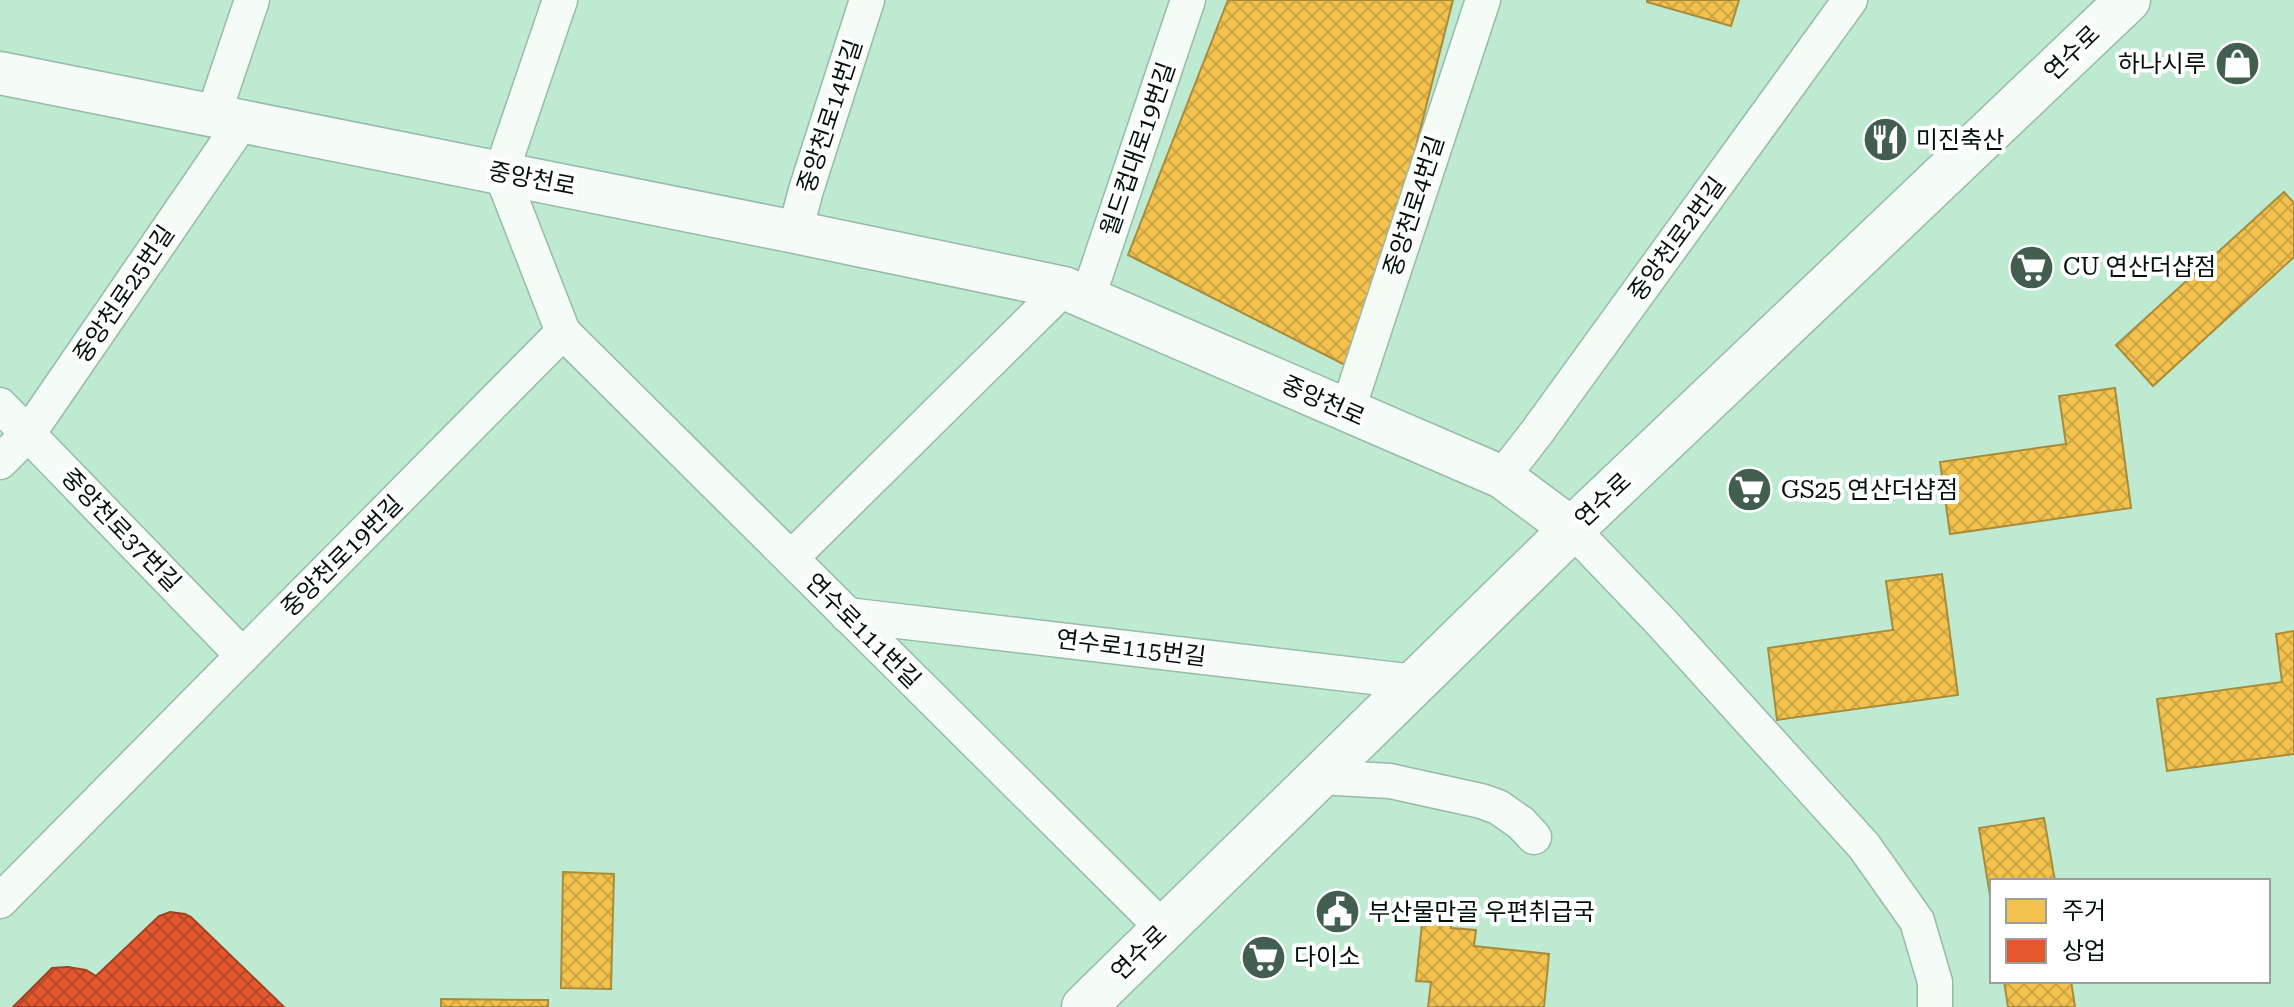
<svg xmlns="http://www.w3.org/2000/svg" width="2294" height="1007" viewBox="0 0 2294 1007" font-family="'Roboto Serif','Noto Sans KR',serif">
<defs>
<pattern id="homes-cross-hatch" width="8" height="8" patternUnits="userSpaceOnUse" patternTransform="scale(2)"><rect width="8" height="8" fill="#f2c14e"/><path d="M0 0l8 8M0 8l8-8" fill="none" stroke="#cea543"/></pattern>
<pattern id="shops-cross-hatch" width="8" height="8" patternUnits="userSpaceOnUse" patternTransform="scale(2)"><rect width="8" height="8" fill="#e4572e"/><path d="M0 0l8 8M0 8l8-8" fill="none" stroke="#b64725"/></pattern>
</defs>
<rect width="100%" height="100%" fill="#beead1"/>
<g fill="url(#homes-cross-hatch)" stroke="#a98c39" stroke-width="2">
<path d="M1228,0h225l-94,372 -231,-117z"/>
<path d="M1647,0h92l-8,26 -84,-24z"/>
<path d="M2284,192l10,11v54l-141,129 -37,-41z"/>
<path d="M2115,388l16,120 -181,26 -10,-72 126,-18 -7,-48z"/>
<path d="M1942,574l16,121 -181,25 -9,-72 125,-18 -7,-49z"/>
<path d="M2294,631v123l-127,17 -10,-72 125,-17 -6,-48z"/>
<path d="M2044,818l11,63h-63v27l-13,-80z"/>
<path d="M563,872l51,2 -3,115 -50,-1z"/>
<path d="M1424,905l29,3 -2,20 25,2 -2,16 75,8 -5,53h-116l3,-25 -15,-1z"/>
<path d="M2004,981h67l4,26h-67z"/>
<path d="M441,999l107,1v7h-107z"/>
</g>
<path fill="url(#shops-cross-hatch)" stroke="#a04222" stroke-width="2" d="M170,912l15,2 6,3 93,90h-271l39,-39 16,-1 18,3 10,6 63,-60z"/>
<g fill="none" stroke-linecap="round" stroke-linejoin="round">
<defs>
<g id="minor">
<path d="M560,0l-59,173 62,159 601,597"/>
<path d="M213,116l39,-116"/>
<path d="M795,232l11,-42 61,-190"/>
<path d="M1088,297l100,-297"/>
<path d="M0,405l243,251"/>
<path d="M1347,412l136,-412"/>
<path d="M0,462l28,-28 214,-312"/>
<path d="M1502,477l35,-45 313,-432"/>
<path d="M1572,529l90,94 202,223 53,75 18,61v25"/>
<path d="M791,558l273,-270"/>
<path d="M847,615l568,67"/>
<path d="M1318,777l72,4 91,20 17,6 23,16 13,14"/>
<path d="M0,901l563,-569"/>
</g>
<path id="tertiary" d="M0,73l795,159 269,56 438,189 70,52"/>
<path id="secondary" d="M1084,1007l488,-478 556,-529"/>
</defs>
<use href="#minor" stroke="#98baa7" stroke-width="37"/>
<use href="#tertiary" stroke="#98baa7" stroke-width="45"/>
<use href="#secondary" stroke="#98baa7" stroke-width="47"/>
<use href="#minor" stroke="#f5fcf8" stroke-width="34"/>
<use href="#tertiary" stroke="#f5fcf8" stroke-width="42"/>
<use href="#secondary" stroke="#f5fcf8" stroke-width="44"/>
</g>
<defs>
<symbol id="shop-disc" viewBox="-11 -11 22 22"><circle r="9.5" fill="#425e4e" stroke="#fff"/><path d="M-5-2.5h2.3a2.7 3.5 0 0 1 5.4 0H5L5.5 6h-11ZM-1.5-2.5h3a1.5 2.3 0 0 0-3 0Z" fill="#fff"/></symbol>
<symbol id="restaurant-disc" viewBox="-11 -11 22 22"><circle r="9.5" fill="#425e4e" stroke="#fff"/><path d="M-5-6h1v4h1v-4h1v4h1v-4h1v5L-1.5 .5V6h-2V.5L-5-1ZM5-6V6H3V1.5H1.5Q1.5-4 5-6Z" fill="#fff"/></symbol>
<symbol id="supermarket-disc" viewBox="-11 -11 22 22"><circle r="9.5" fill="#425e4e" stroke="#fff"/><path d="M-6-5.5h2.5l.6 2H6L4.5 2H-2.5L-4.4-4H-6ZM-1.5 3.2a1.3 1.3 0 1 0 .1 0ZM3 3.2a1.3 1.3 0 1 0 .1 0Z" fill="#fff"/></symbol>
<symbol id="civic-disc" viewBox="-11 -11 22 22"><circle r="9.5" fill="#425e4e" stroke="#fff"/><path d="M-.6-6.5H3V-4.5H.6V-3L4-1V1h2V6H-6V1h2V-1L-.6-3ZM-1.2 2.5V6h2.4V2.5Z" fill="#fff"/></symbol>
</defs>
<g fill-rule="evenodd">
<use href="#shop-disc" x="2212" y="38" width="51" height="51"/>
<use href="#restaurant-disc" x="1860" y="114" width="51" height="51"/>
<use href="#supermarket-disc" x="2006" y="242" width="51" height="51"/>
<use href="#supermarket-disc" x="1724" y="464" width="51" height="51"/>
<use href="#civic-disc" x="1312" y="886" width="51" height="51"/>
<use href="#supermarket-disc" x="1238" y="932" width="51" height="51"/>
</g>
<g text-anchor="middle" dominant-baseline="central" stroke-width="8" stroke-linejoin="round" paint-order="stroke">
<g font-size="24" fill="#001207" stroke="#fff">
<text transform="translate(2072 53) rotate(-44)">연수로</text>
<text transform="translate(830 116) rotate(-72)">중앙천로14번길</text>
<text transform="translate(1138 149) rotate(-71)">월드컵대로19번길</text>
<text transform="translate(532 179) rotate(11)">중앙천로</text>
<text transform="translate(1414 206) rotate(-72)">중앙천로4번길</text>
<text transform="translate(1677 239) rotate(-54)">중앙천로2번길</text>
<text transform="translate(124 294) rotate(-56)">중앙천로25번길</text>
<text transform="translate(1323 401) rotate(24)">중앙천로</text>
<text transform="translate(1603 500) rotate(-43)">연수로</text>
<text transform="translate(121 530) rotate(46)">중앙천로37번길</text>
<text transform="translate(342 556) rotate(-45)">중앙천로19번길</text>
<text transform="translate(863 631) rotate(45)">연수로111번길</text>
<text transform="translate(1131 648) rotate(7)">연수로115번길</text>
<text transform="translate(1139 953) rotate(-44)">연수로</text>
</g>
<g font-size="24" fill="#001207" stroke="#fff" text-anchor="start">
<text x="2206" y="64" text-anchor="end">하나시루</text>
<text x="1916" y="140">미진축산</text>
<text x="2063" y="267">CU 연산더샵점</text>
<text x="1781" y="490">GS25 연산더샵점</text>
<text x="1368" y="912">부산물만골 우편취급국</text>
<text x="1294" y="957">다이소</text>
</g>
</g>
<rect x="1990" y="879" width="280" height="104" fill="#ffffff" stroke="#99a09c" stroke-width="2"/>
<rect x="2006" y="899" width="40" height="24" fill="#f2c14e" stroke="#99a09c" stroke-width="2"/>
<text x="2062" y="919" font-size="24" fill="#001207">주거</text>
<rect x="2006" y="939" width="40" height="24" fill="#e4572e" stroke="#99a09c" stroke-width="2"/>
<text x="2062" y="959" font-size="24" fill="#001207">상업</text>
</svg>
